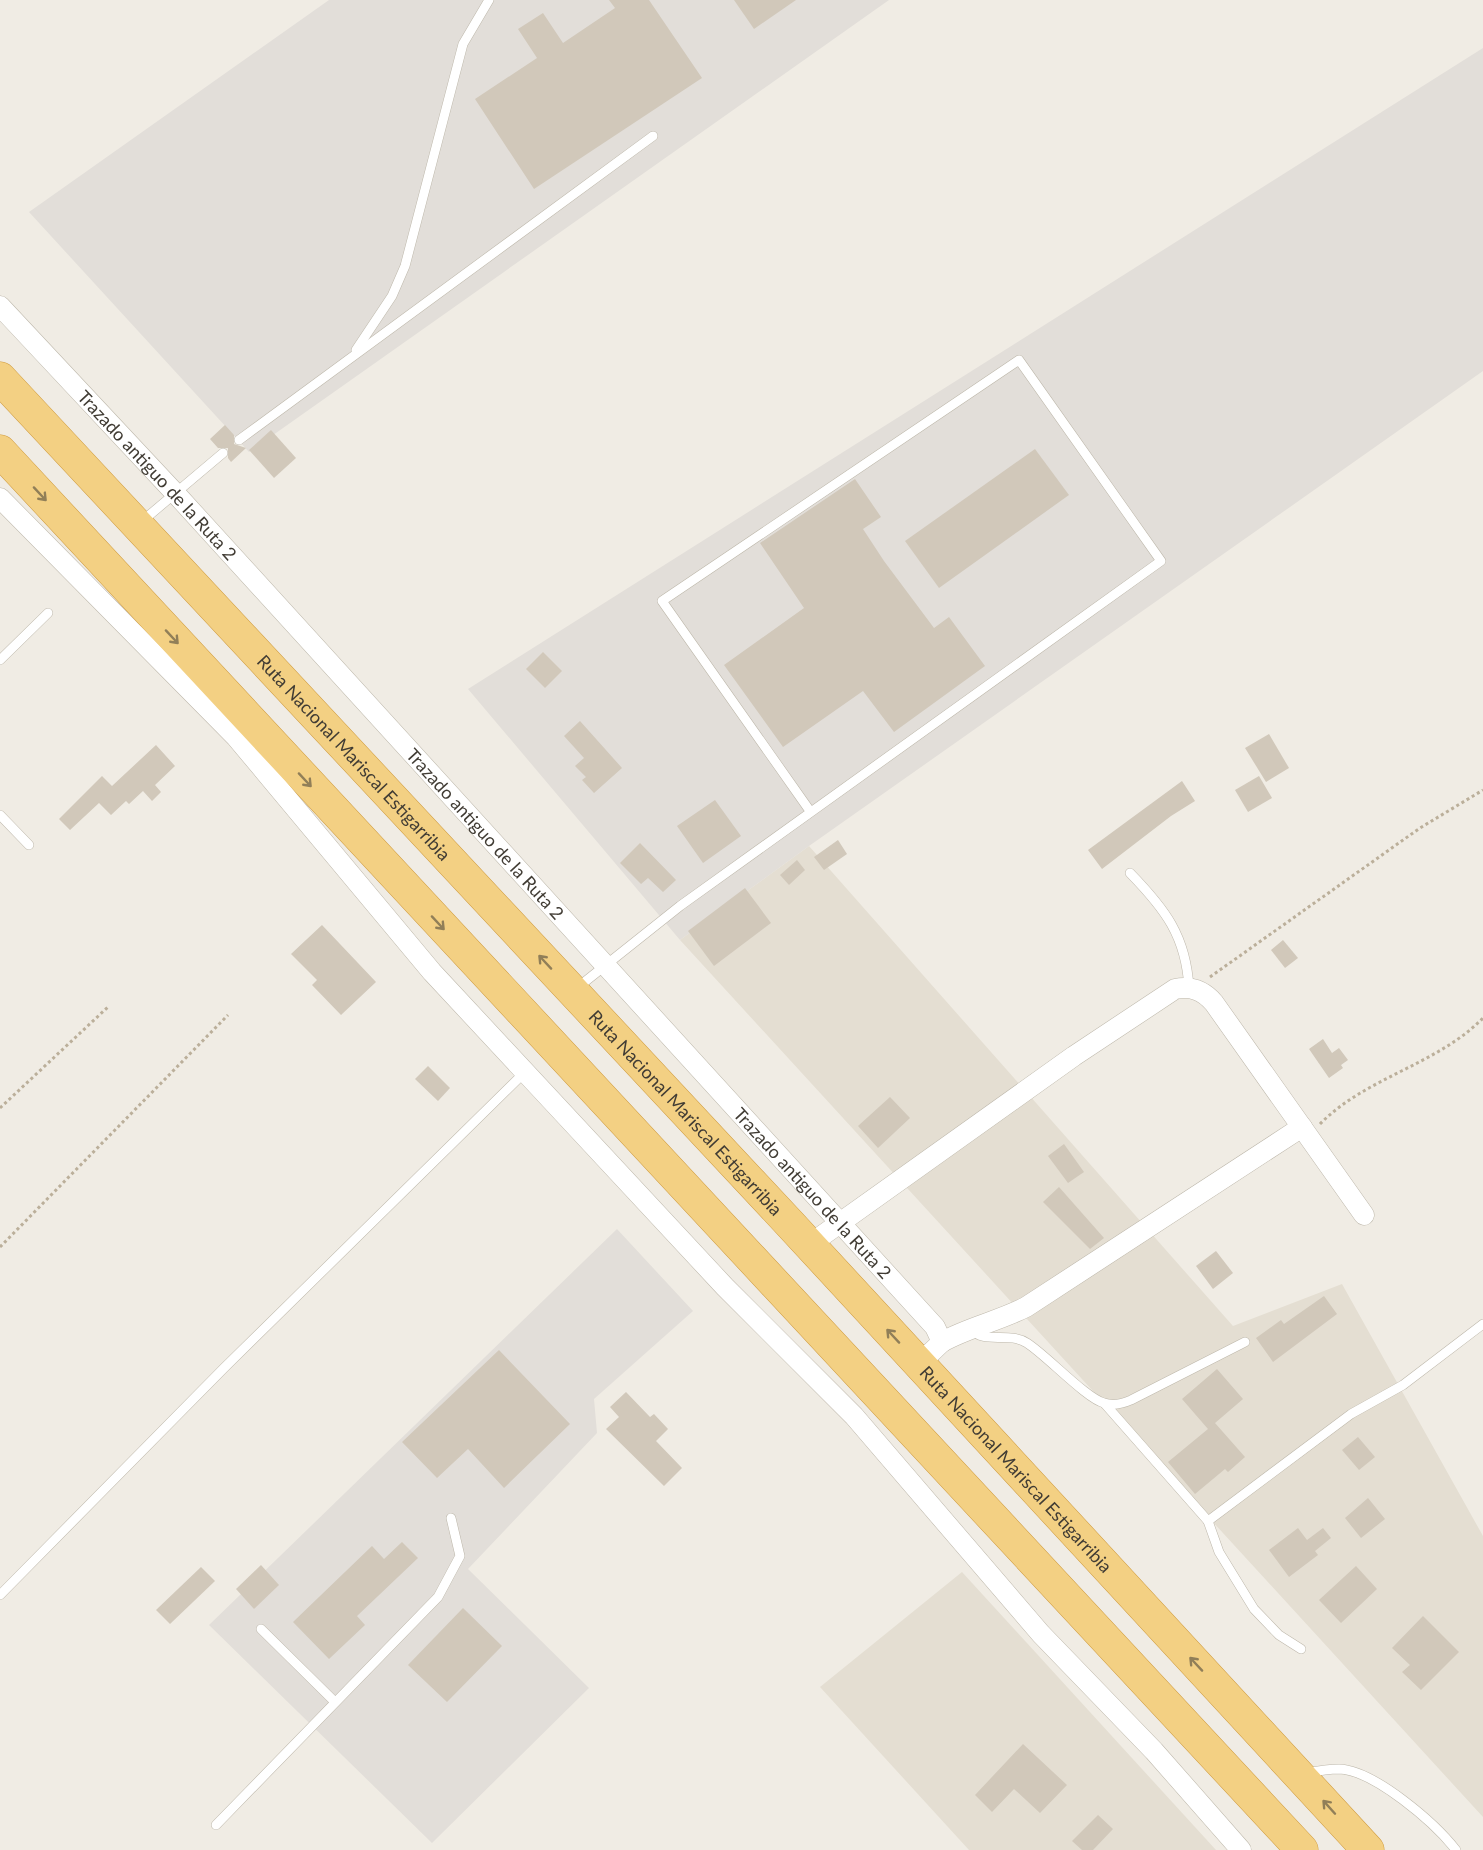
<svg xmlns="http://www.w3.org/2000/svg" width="1483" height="1850" viewBox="0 0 1483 1850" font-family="Lato,sans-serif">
<rect width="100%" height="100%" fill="#f0ece4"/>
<g fill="#e4ded2">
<path d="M809,846l424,480 109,-42 141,252v281l-803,-877z"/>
<path d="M962,1572l254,278h-247l-149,-163z"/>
</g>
<g fill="#e2ded9">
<path d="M329,0h560l-640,452 -220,-240z"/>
<path d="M1483,48v323l-674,475 -129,94 -212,-251z"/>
<path d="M617,1229l76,82 -99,88 3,34 -129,136 121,119 -157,155 -223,-218z"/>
</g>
<g fill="#d1c8ba">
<path d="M609,0h40l53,78 -168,111 -59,-90 62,-41 -19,-29 25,-16 20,30 52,-35z"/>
<path d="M734,0h62l-42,29z"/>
<path d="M225,425l9,10v9l12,4 -15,14 -3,-4v-10h-10l-8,-9z"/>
<path d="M271,430l25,28 -22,20 -25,-28z"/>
<path d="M1035,449l34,46 -130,93 -34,-47z"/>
<path d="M855,479l26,38 -18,12 21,32 50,67 15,-11 36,49 -91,66 -31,-41 -80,56 -59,-82 80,-57 -44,-65z"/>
<path d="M543,652l19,19 -17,17 -19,-19z"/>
<path d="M580,721l42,47 -28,25 -12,-13 4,-3 -11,-11 9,-8 -20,-22z"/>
<path d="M1269,734l20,34 -23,14 -21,-34z"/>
<path d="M156,745l19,21 -20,19 6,7 -9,9 -9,-10 -14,13 -3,-3 -15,14 -12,-12 -29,27 -11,-11 43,-43 10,10z"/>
<path d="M1259,776l13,22 -24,14 -13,-22z"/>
<path d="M1182,781l13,20 -24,15 -69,53 -14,-19z"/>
<path d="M715,800l26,36 -38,27 -26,-37z"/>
<path d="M838,840l9,14 -23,16 -10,-13z"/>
<path d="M640,843l36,37 -13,12 -15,-14 -7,6 -21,-21z"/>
<path d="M797,860l8,10 -16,15 -9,-10z"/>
<path d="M745,888l26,35 -57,43 -26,-35z"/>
<path d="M322,925l54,57 -35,33 -29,-30 5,-5 -26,-26z"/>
<path d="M1283,940l15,18 -13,10 -14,-18z"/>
<path d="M1323,1039l9,14 7,-5 9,12 -7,5 2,3 -14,10 -20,-29z"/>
<path d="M428,1066l22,22 -12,13 -23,-22z"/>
<path d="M890,1097l20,21 -32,30 -20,-22z"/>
<path d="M1064,1144l20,28 -16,11 -20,-27z"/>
<path d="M1059,1187l45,51 -14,11 -47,-47z"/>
<path d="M1216,1251l17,22 -20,16 -17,-23z"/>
<path d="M1324,1296l13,18 -64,48 -17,-24 25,-18 3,4z"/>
<path d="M499,1350l71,74 -66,64 -36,-39 -31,29 -35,-36z"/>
<path d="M1217,1369l26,30 -28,24 30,34 -17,15 -3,-3 -30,25 -27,-32 40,-33 -26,-30z"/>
<path d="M626,1392l24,25 4,-3 14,15 -12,12 26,27 -18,18 -58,-57 13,-12 -9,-10z"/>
<path d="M1358,1437l17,20 -16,13 -17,-20z"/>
<path d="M1368,1498l17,21 -24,19 -16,-20z"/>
<path d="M1298,1528l9,12 16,-12 8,10 -16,13 3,4 -29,22 -20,-27z"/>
<path d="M402,1542l16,16 -61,58 8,9 -36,34 -36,-37 79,-76 12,13z"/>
<path d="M261,1565l18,20 -25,24 -18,-20z"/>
<path d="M1356,1566l21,23 -36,34 -22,-23z"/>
<path d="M201,1567l14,14 -45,43 -14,-14z"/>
<path d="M463,1608l39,38 -55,56 -39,-37z"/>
<path d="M1423,1616l36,36 -38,38 -19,-18 8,-7 -18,-17z"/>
<path d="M1023,1744l44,41 -27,28 -26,-24 -22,23 -17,-17z"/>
<path d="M1098,1815l15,14 -20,21h-11l-10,-9z"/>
</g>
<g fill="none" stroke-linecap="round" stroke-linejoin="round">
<defs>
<g id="service">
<path d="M356,350l36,-54 13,-30 58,-222 26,-44"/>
<path d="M239,440l414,-304"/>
<path d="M140,523l83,-70"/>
<path d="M0,660l48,-47"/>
<path d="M0,815l29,30"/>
<path d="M1130,873c35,36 56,63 59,115"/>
<path d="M577,988l103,-82 481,-345 -142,-201 -357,241 148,210"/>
<path d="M971,1329c13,16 37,2 56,14 19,12 60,56 77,60 9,3 18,1 27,-3l114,-58"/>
<path d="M1105,1404l103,117 11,31 35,57 25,26 22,14"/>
<path d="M1208,1521l143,-107 52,-29 80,-61"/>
<path d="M0,1595l224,-227 301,-296"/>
<path d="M261,1629l74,73"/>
<path d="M1307,1773c10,-2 22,-4 32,-4 35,1 96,54 117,81"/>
<path d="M216,1825l222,-228 22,-41 -9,-38"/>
</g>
<g id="minor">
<path id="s1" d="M0,306l175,187 760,834 7,15 -23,22"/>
<path d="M0,498l236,239 196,235 293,315 129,129 187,218 113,117 87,99"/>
<path d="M809,1245l265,-189 101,-67c16,-3 28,1 39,14l150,212"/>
<path d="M942,1342c27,-15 57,-21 84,-35l276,-180"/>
</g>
<g id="trunk">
<path id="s2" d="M0,378l791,847 577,625"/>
<path d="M0,451l1302,1399"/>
</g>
</defs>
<use href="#service" stroke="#bdb7aa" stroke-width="10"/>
<use href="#minor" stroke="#bdb7aa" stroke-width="21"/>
<use href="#trunk" stroke="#cf9b3f" stroke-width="33"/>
<g stroke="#bbaf9a" stroke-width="3" stroke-dasharray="3 3" stroke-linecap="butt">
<path d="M1210,977l210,-149 63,-38"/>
<path d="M0,1108l109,-102"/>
<path d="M1320,1124c46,-47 117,-59 163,-106"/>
<path d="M0,1247l228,-232"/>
</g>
<use href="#service" stroke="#fff" stroke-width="9"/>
<use href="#minor" stroke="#fff" stroke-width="20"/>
<use href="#trunk" stroke="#f3d083" stroke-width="32"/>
</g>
<defs><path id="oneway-shaft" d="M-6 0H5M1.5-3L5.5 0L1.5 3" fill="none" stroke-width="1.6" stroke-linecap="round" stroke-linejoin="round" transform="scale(1.5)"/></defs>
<g stroke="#917f58">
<use href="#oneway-shaft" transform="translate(40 494) rotate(47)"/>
<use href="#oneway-shaft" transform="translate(172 637) rotate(47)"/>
<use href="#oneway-shaft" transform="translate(305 780) rotate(47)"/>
<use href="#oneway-shaft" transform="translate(438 923) rotate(47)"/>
<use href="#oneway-shaft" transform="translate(545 962) rotate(-133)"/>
<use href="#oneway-shaft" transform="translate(893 1336) rotate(-133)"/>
<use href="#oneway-shaft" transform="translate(1196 1664) rotate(-133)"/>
<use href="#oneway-shaft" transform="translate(1329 1807) rotate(-132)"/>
</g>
<g text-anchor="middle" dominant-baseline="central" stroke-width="4.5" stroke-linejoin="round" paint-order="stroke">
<g font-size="18" fill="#413c34" stroke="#fff">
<text stroke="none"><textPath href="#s1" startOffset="231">Trazado antiguo de la Ruta 2</textPath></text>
<text stroke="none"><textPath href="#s2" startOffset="519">Ruta Nacional Mariscal Estigarribia</textPath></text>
<text stroke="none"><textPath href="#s1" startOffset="717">Trazado antiguo de la Ruta 2</textPath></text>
<text stroke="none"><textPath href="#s2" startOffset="1005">Ruta Nacional Mariscal Estigarribia</textPath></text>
<text stroke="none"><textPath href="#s1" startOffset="1203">Trazado antiguo de la Ruta 2</textPath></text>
<text stroke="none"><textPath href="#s2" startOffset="1491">Ruta Nacional Mariscal Estigarribia</textPath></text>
</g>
</g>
</svg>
